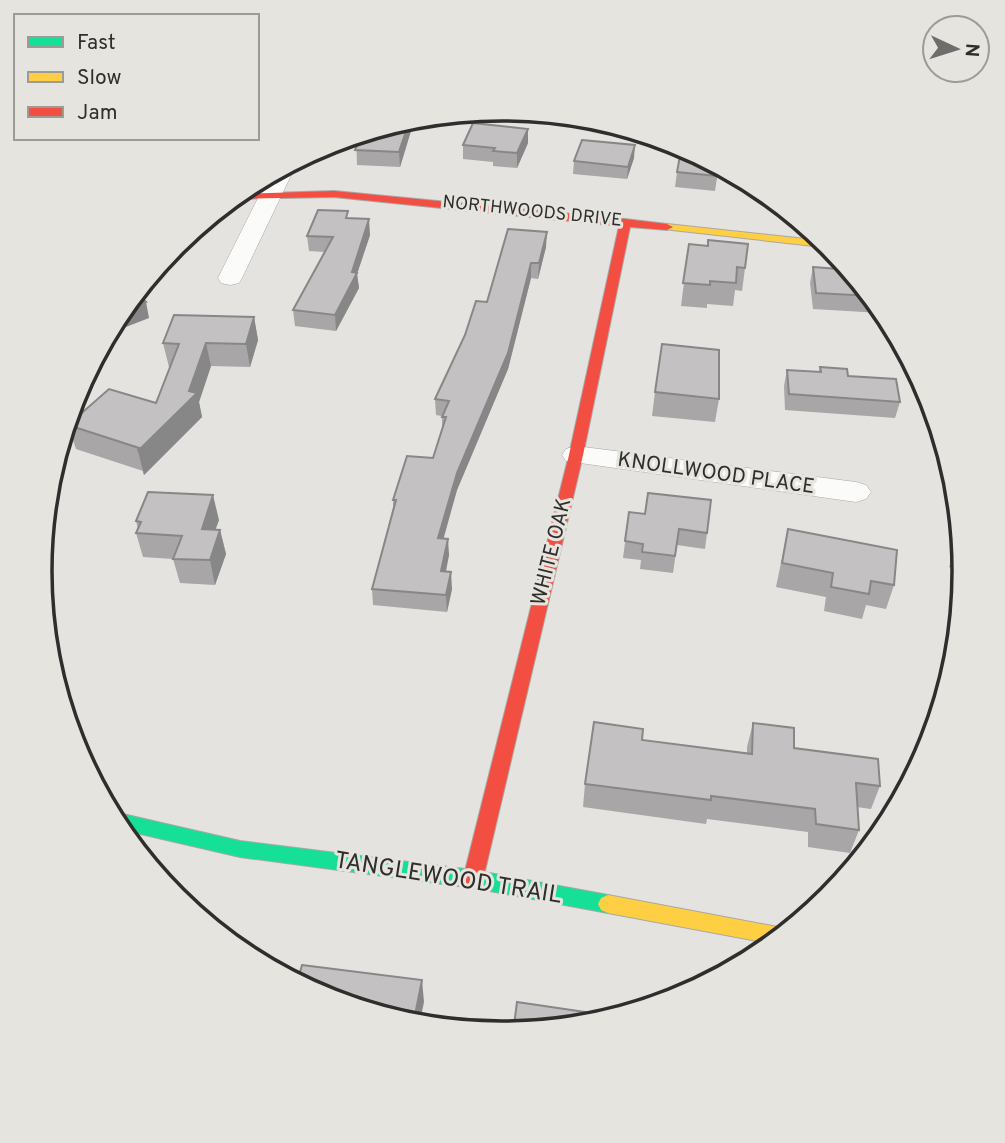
<svg xmlns="http://www.w3.org/2000/svg" width="1005" height="1143" viewBox="0 0 1005 1143" font-family="Overpass,sans-serif">
<rect width="100%" height="100%" fill="#e4e3df"/>
<g fill="none" stroke-linecap="round" stroke-linejoin="round">
<defs>
<g id="street">
<path d="M292,163l3,4 -53,111 -3,5 -9,2 -9,-2 -3,-5 52,-104z"/>
<path d="M576,446l280,36 10,3 5,7 -5,7 -10,3 -290,-41 -4,-6 4,-6z"/>
</g>
<path id="fast" d="M114,812l126,29 233,29 135,25 7,3 3,6 -3,6 -7,3 -135,-25 -233,-31 -121,-28 -9,-16z"/>
<g id="slow">
<path d="M667,224l158,17 7,7 -169,-19 -2,-2z"/>
<path d="M608,895l175,33 7,2 -17,14 -165,-31 -7,-3 -3,-6 3,-6z"/>
</g>
<path id="jam" d="M334,191l291,28 42,5 6,3 -6,3 -37,-3 -47,228 -100,424 -3,6 -7,3 -7,-3 -3,-6 106,-424 50,-229 -285,-29 -103,2 7,-5z"/>
</defs>
<use href="#street" stroke="#a8a8a5" stroke-width="1"/>
<use href="#fast" stroke="#a8a8a5" stroke-width="2"/>
<use href="#slow" stroke="#a8a8a5" stroke-width="2"/>
<use href="#jam" stroke="#a8a8a5" stroke-width="2"/>
<use href="#street" fill="#fbfbfa" fill-rule="evenodd"/>
<use href="#fast" fill="#16e098" fill-rule="evenodd"/>
<use href="#slow" fill="#ffcf43" fill-rule="evenodd"/>
<use href="#jam" fill="#f24e42" fill-rule="evenodd"/>
</g>
<g fill="#a8a6a6">
<path d="M424,117l-2,4h-8l-14,46 -43,-2 -1,-30 57,-17z"/>
<path d="M528,129v14l-11,25 -24,-2v-4l-30,-3v-14z"/>
<path d="M634,158l-7,21 -54,-5 1,-13z"/>
<path d="M719,165l-4,26 -40,-4 2,-15z"/>
<path d="M348,218l22,17 -13,39 2,14 -23,43 -41,-5 -2,-16 32,-58 -16,-1 -2,-15z"/>
<path d="M689,244l56,24 -3,23 -7,-1 -2,16 -26,-2v4l-26,-2z"/>
<path d="M546,247l-8,32 -7,-1 -23,91 -51,121 -14,48 6,17 -3,17 6,17 -5,23 -74,-7 -1,-16 21,-81v-8l40,-42 9,-29v-13l-6,-1 -1,-16 52,-97z"/>
<path d="M813,267l26,5h13l30,37 -1,4 -68,-4 -3,-26z"/>
<path d="M254,317l4,23 -8,27 -39,-1 -12,36 3,15 -58,58 -1,-4 -67,-22 -8,-24 88,-22 14,-36h-1l-6,-24z"/>
<path d="M820,367l28,9 52,26 -5,16 -110,-8 -1,-24 3,-16 32,2z"/>
<path d="M655,392l64,7 -4,23 -63,-6z"/>
<path d="M629,512l78,21 -2,16 -28,-4 -4,28 -33,-4 1,-9 -18,-2z"/>
<path d="M219,520l-4,10h5l6,24 -11,31 -35,-2 -7,-24 -30,-2 -7,-24 2,-4 -2,-8z"/>
<path d="M788,529l106,56 -8,24 -20,-4 -4,14 -38,-8 2,-14 -50,-10z"/>
<path d="M962,545l3,27 -1,4 -15,-9 6,-16z"/>
<path d="M753,723l41,25 86,38 -9,23 -14,-2 2,23 -9,23 -42,-6v-15l-101,-13 -1,5 -123,-17 2,-23 57,-44 105,13v-6z"/>
</g>
<g fill="#888787">
<path d="M414,118v3l-14,46 -1,-15 11,-33z"/>
<path d="M528,129v14l-11,25v-15z"/>
<path d="M635,145l-1,13 -7,21 1,-12z"/>
<path d="M369,219l1,16 -13,39 2,14 -23,43 -1,-16z"/>
<path d="M547,232l-1,15 -8,32 1,-16z"/>
<path d="M531,263v15l-23,91 -51,121 -18,65 -1,-17 19,-65z"/>
<path d="M146,302l3,16 -41,16 12,-22z"/>
<path d="M254,317l4,23 -8,27 -4,-23z"/>
<path d="M206,343l5,23 -12,36 3,15 -58,58 -6,-24z"/>
<path d="M213,495l6,25 -12,33 -5,-24z"/>
<path d="M220,530l6,24 -11,31 -5,-25z"/>
<path d="M448,539l1,16 -7,33 -1,-17z"/>
<path d="M451,572l1,17 -5,23 -1,-17z"/>
<path d="M422,980l2,22 -5,24 -6,-1z"/>
</g>
<g fill="#c3c1c1" stroke="#888787" stroke-width="2">
<path d="M410,119l-11,33 -44,-2 6,-14 -5,-1z"/>
<path d="M473,123l55,6 -11,24 -24,-2 2,-3 -32,-3z"/>
<path d="M582,140l53,5 -7,22 -54,-6z"/>
<path d="M681,150l11,1 27,14 -2,11 -40,-4z"/>
<path d="M318,210l30,1 -2,7 23,1 -17,53 5,1 -22,42 -42,-5 40,-73 -26,-1z"/>
<path d="M508,229l39,3 -8,31h-8l-23,90 -51,120 -19,65 10,1 -7,32 10,1 -5,23 -74,-6 24,-89h-3l14,-44 26,2 13,-41h-4l7,-16 -14,-2 30,-64 11,-34 11,1z"/>
<path d="M708,240l40,4 -3,24 -8,-1 -1,16 -26,-2v4l-27,-2 6,-39 19,2z"/>
<path d="M813,267l26,2v3h13l20,24 -56,-3z"/>
<path d="M136,293l10,9 -26,10z"/>
<path d="M174,315l80,2 -8,27 -40,-1 -17,48 8,2 -59,58 1,-3 -71,-23 41,-36 47,14 23,-59 -16,-1z"/>
<path d="M662,344l57,6v49l-64,-7z"/>
<path d="M820,367l27,2 1,7 48,3 4,23 -111,-8 -2,-24 34,2z"/>
<path d="M148,492l65,3 -11,34 18,1 -10,30 -37,-1 9,-23 -46,-3 5,-11 -5,-1z"/>
<path d="M648,493l63,7 -4,33 -28,-4 -4,27 -33,-4 1,-8 -18,-3 4,-29 16,2z"/>
<path d="M788,529l109,21 -3,35 -23,-4 -2,13 -38,-7 2,-14 -51,-10z"/>
<path d="M962,545l1,10 -8,-4z"/>
<path d="M594,722l49,7 -1,11 110,14 1,-31 41,5v20l84,11 2,27 -24,-3 3,47 -43,-6 -1,-15 -104,-13v4l-126,-16z"/>
<path d="M302,965l120,15 -9,45 -88,-27 -28,-15z"/>
<path d="M517,1002l102,15 -27,8 -79,8z"/>
</g>
<g text-anchor="middle" dominant-baseline="central" stroke-width="6" stroke-linejoin="round" paint-order="stroke">
<g font-size="18" fill="#2f2e2c" stroke="#e5e4de">
<text transform="translate(532 212) rotate(6)">NORTHWOODS DRIVE</text>
</g>
<g font-size="21" fill="#2f2e2c" stroke="#e5e4de">
<text transform="translate(716 474) rotate(8)">KNOLLWOOD PLACE</text>
<text transform="translate(552 552) rotate(-76)">WHITE OAK</text>
</g>
<g font-size="24" fill="#2f2e2c" stroke="#e5e4de">
<text transform="translate(448 879) rotate(9)">TANGLEWOOD TRAIL</text>
</g>
</g>
<path d="M0 0H1005V1143H0ZM52 571a450 450 0 1 1 900 0a450 450 0 1 1-900 0Z" fill="#e5e4de" fill-rule="evenodd"/>
<path fill="none" stroke="#2f2e2c" stroke-width="3.5" d="M52 571a450 450 0 1 1 900 0a450 450 0 1 1-900 0Z"/>
<rect x="14" y="14" width="245" height="126" fill="#e5e4de" stroke="#9c9b97" stroke-width="2"/>
<rect x="28" y="37" width="35" height="10" fill="#16e098" stroke="#9c9b97" stroke-width="2"/>
<text x="77" y="49" font-size="21" fill="#2f2e2c">Fast</text>
<rect x="28" y="72" width="35" height="10" fill="#ffcf43" stroke="#9c9b97" stroke-width="2"/>
<text x="77" y="84" font-size="21" fill="#2f2e2c">Slow</text>
<rect x="28" y="107" width="35" height="10" fill="#f24e42" stroke="#9c9b97" stroke-width="2"/>
<text x="77" y="119" font-size="21" fill="#2f2e2c">Jam</text>
<g transform="translate(956 49) rotate(94)"><circle r="33" fill="#e5e4de" stroke="#9c9b97" stroke-width="2"/>
<path d="M0-5L12 26L0 18L-12 26Z" fill="#6e6d6b"/>
<text y="-10" font-size="19" font-weight="bold" text-anchor="middle" fill="#2f2e2c">N</text>
</g>
</svg>
